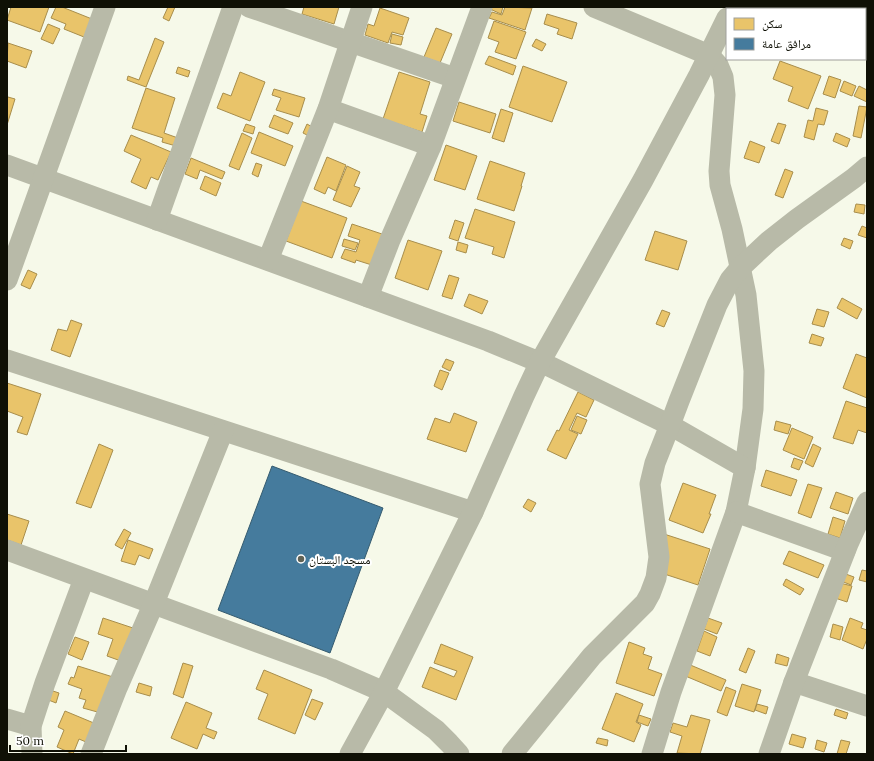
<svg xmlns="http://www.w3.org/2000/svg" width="874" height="761" viewBox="0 0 874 761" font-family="Lora,'Noto Naskh Arabic',serif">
<rect width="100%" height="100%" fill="#f6f9e9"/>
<g fill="#e9c46a" stroke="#a88e4c">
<path d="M11,7h38l-9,25 -33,-12z"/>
<path d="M56,7h6l30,12 -8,18 -20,-8 2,-5 -15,-6z"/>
<path d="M168,7h7l-6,14 -6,-3z"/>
<path d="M304,7h35l-5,17 -32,-10z"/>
<path d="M491,7h12l-2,7 -11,-5z"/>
<path d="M505,7l27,1 -7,22 -36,-12 3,-6 10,3z"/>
<path d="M806,7h42l-1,2h-42z"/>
<path d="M380,8l29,10 -6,17 -11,-3 -4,11 -23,-8 3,-11 6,2z"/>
<path d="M547,14l30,9 -5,16 -15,-5 2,-5 -15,-5z"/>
<path d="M494,21l32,11 -10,27 -21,-7 4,-10 -11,-4z"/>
<path d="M48,24l12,5 -7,15 -12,-5z"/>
<path d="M436,28l16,6 -12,29 -16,-6z"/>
<path d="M392,34l11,3 -2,8 -11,-2z"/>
<path d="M155,38l9,4 -18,45 -19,-7 1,-4 11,4z"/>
<path d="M536,39l10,5 -4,7 -10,-5z"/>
<path d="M8,43l24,8 -6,17 -19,-7z"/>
<path d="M489,56l27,10 -3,9 -28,-11z"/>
<path d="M780,61l41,15 -13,33 -20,-8 5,-14 -20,-8z"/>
<path d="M523,66l44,16 -15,40 -43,-15z"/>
<path d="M178,67l12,4 -2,6 -12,-4z"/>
<path d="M240,72l25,10 -15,39 -33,-13 6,-15 8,3z"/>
<path d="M399,72l31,10 -10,32 7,2 -5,16 -39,-13z"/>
<path d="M829,76l12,4 -6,18 -12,-4z"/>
<path d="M844,81l12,5 -4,10 -12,-5z"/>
<path d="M859,86l8,4v12l-13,-6z"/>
<path d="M146,88l29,10 -11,35 14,5 -2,8 -14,-4 1,-4 -31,-10z"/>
<path d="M274,89l31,9 -6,19 -23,-7 5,-12 -9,-3z"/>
<path d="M8,97l7,2 -8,26v-26z"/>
<path d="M459,102l37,12 -6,19 -37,-12z"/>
<path d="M859,106l8,1 -6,31 -8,-2z"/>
<path d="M816,108l12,3 -4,14 -6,-1 -4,16 -10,-3 4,-17 5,1z"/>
<path d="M501,109l12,4 -9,29 -12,-4z"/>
<path d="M274,115l19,8 -5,11 -19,-7z"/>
<path d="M778,123l8,2 -7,19 -8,-3z"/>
<path d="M246,124l9,3 -2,7 -10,-3z"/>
<path d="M307,124l7,4 -5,8 -6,-3z"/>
<path d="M259,132l34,14 -8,20 -34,-13z"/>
<path d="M242,133l10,5 -13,32 -10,-4z"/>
<path d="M836,133l14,6 -3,8 -14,-6z"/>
<path d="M131,135l40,17 -13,28 -7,-3 -5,12 -15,-7 10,-23 -17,-8z"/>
<path d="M750,141l15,6 -6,16 -15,-5z"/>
<path d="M446,145l31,11 -12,34 -31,-10z"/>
<path d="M327,157l19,8 -10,26 -8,-4 -3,7 -11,-5z"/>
<path d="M191,158l34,14 -3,7 -22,-9 -3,9 -12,-5z"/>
<path d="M490,161l35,12 -4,13h1l-8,25 -37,-12z"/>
<path d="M256,163l6,2 -4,12 -6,-3z"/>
<path d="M347,166l13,6 -6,14 6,2 -9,19 -18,-7z"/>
<path d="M785,169l8,3 -10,26 -8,-3z"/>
<path d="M205,176l16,7 -5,13 -16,-7z"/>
<path d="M301,201l46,17 -15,40 -46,-17z"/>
<path d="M856,204l9,1 -1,9 -10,-2z"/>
<path d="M475,209l40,13 -11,36 -12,-4 2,-7 -29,-9z"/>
<path d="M455,220l9,3 -6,18 -9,-3z"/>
<path d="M352,224l33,11 -10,31 -19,-6 -1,3 -14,-5 4,-9 11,3 4,-12 -12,-4z"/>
<path d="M862,226l5,2v10l-9,-3z"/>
<path d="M655,231l32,10 -9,29 -33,-10z"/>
<path d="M844,238l9,3 -3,8 -9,-4z"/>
<path d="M344,239l14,4 -3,7 -13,-4z"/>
<path d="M408,240l34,11 -14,39 -33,-12z"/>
<path d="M458,242l10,3 -2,8 -10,-3z"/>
<path d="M28,270l9,4 -7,15 -9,-4z"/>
<path d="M449,275l10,3 -7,21 -10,-3z"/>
<path d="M469,294l19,7 -6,13 -18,-8z"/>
<path d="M842,298l20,11 -5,10 -20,-11z"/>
<path d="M817,309l12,3 -5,15 -12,-3z"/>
<path d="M662,310l8,3 -6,14 -8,-3z"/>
<path d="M71,320l11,4 -12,33 -19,-7 7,-21 9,2z"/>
<path d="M812,334l12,4 -3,8 -12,-3z"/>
<path d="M856,354l11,4v40l-24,-10z"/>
<path d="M446,359l8,3 -4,9 -8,-4z"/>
<path d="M440,370l9,3 -7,17 -8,-4z"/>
<path d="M7,383l34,11 -14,41 -10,-3 6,-15 -16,-6z"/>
<path d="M578,392l16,8 -8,17 -9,-4 -8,17 9,4 -12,25 -19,-9 10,-20 2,1z"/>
<path d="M846,401l21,7v25l-9,-3 -5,14 -20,-6z"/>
<path d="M454,413l23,9 -11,30 -39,-13 8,-21 15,5z"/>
<path d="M577,416l10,4 -6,14 -10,-4z"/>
<path d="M776,421l15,4 -3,9 -14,-4z"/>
<path d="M792,428l21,9 -9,22 -21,-9z"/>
<path d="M99,444l14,6 -22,58 -15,-5z"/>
<path d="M813,444l8,4 -8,19 -8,-4z"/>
<path d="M794,458l9,3 -4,9 -8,-3z"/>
<path d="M766,470l31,10 -6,16 -30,-10z"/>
<path d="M683,483l33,12 -7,19h2l-8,19 -34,-13z"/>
<path d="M808,484l14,4 -11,30 -13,-5z"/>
<path d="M836,492l17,6 -5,16 -18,-6z"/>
<path d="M528,499l8,4 -5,9 -8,-5z"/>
<path d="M7,514l22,7 -8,24 -14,-5z"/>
<path d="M833,517l12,4 -5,17 -12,-4z"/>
<path d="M124,529l7,4 -9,16 -7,-4z"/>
<path d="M664,534l46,15 -12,36 -46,-15z"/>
<path d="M128,540l25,9 -4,10 -10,-4 -4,10 -14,-4z"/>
<path d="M789,551l35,14 -6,13 -35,-14z"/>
<path d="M862,570l5,1v11l-8,-2z"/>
<path d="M843,573l11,4 -3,8 -10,-4z"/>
<path d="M786,579l18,10 -4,6 -17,-10z"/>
<path d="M840,583l12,3 -5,16 -12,-4z"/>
<path d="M103,618l30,10 -12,33 -14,-5 6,-17 -15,-5z"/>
<path d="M708,618l14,5 -5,11 -13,-5z"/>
<path d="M850,618l13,5 -2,5 6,2v9l-4,10 -21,-9z"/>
<path d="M833,624l10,3 -3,13 -10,-3z"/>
<path d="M704,631l13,6 -7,19 -13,-5z"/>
<path d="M75,637l14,5 -7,18 -14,-6z"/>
<path d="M629,642l16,6 -2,6 9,3 -4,12 14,5 -8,22 -38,-13z"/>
<path d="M441,644l32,13 -17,43 -34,-13 8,-20 24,10 3,-6 -23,-8z"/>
<path d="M748,648l7,3 -9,22 -7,-3z"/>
<path d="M777,654l12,4 -2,8 -12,-3z"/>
<path d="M183,663l10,3 -10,32 -10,-4z"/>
<path d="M688,664l38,16 -5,11 -38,-16z"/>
<path d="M78,666l35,11 -12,36 -18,-5 3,-8 -7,-2 3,-9 -14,-5 3,-7 3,1z"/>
<path d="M264,670l48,20 -17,44 -37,-15 10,-25 -12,-5z"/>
<path d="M139,683l13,4 -2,9 -14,-4z"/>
<path d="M742,684l19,6 -7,22 -19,-6z"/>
<path d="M726,687l10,4 -9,25 -10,-4z"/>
<path d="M44,688l15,5 -3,10 -15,-6z"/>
<path d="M616,693l27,11 -7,18 5,3 -7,17 -32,-13z"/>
<path d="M312,699l11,4 -8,17 -10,-5z"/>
<path d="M186,702l26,11 -6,15 11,4 -3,7 -11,-5 -6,15 -26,-11z"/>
<path d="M757,704l11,3 -2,7 -11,-4z"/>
<path d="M836,709l12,4 -2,6 -12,-4z"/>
<path d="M65,711l36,15 -8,19 -14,-6 -6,15 -16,-7 7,-17 -6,-3z"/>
<path d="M639,715l12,4 -3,7 -11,-4z"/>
<path d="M691,715l19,5 -10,34 -23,-1 5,-17 -12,-4 3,-9 14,4z"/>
<path d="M792,734l14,4 -3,10 -14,-4z"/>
<path d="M598,738l10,2 -1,6 -11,-3z"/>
<path d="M817,740l10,3 -3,9 -9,-3z"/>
<path d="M841,740l9,2 -4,12h-9z"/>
</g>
<path fill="#457b9d" stroke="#355b6f" d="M272,466l111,42 -53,145 -112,-43z"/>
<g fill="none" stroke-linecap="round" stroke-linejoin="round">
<g stroke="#b8baa8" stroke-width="21">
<path d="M249,7l206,71"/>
<path d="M594,7l115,48 9,10 5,12 2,18 -6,76 1,14 12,44 14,66 8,76 -1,38 -8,59"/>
<path d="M328,109l103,37"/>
<path d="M7,165l481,176 63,26 119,58 75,43 -9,44 -65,180 -19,62"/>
<path d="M157,220l76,-213"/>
<path d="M268,260l60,-151 34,-102"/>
<path d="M7,280l98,-273"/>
<path d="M368,297l22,-57 41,-94 51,-139"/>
<path d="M7,360l466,152"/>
<path d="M736,512l109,39"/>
<path d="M7,550l324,119 53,23 52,38 13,13 10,11"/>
<path d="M794,682l73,24"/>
<path d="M7,719l24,7"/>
<path d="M32,754l-1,-28 14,-43 39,-104"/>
<path d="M91,754l26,-66 37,-85 69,-172"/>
<path d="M350,754l34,-62 89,-180 51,-116 16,-34 103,-182 56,-105 28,-57"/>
<path d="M512,754l80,-98 53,-53 5,-9 6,-16 3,-21 -9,-73 5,-21 15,-38 9,-24 38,-96 13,-25 10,-12 29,-27 28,-22 57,-41 13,-11"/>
<path d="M769,754l25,-72 54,-138 19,-42"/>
</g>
</g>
<circle fill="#606255" stroke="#fff" stroke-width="1.5" cx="301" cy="559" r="4"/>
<g text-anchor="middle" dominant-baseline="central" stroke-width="4" stroke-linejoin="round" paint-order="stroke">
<g font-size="12" fill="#0f1005" stroke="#fff" text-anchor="start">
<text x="309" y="559">مسجد البستان</text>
</g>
</g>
<rect width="874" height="761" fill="none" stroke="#0f1005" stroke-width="16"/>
<rect x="726" y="8" width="140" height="52" fill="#ffffff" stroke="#9f9f9b"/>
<rect x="734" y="18" width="20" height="12" fill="#e9c46a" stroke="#9f9f9b"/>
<text x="762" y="28" font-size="12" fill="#0f1005">سكن</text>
<rect x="734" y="38" width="20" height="12" fill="#457b9d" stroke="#9f9f9b"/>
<text x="762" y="48" font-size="12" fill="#0f1005">مرافق عامة</text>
<path d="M10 745v6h116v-6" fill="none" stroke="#0f1005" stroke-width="2"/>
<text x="16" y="745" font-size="12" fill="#0f1005" stroke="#ffffff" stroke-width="3" paint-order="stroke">50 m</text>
</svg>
